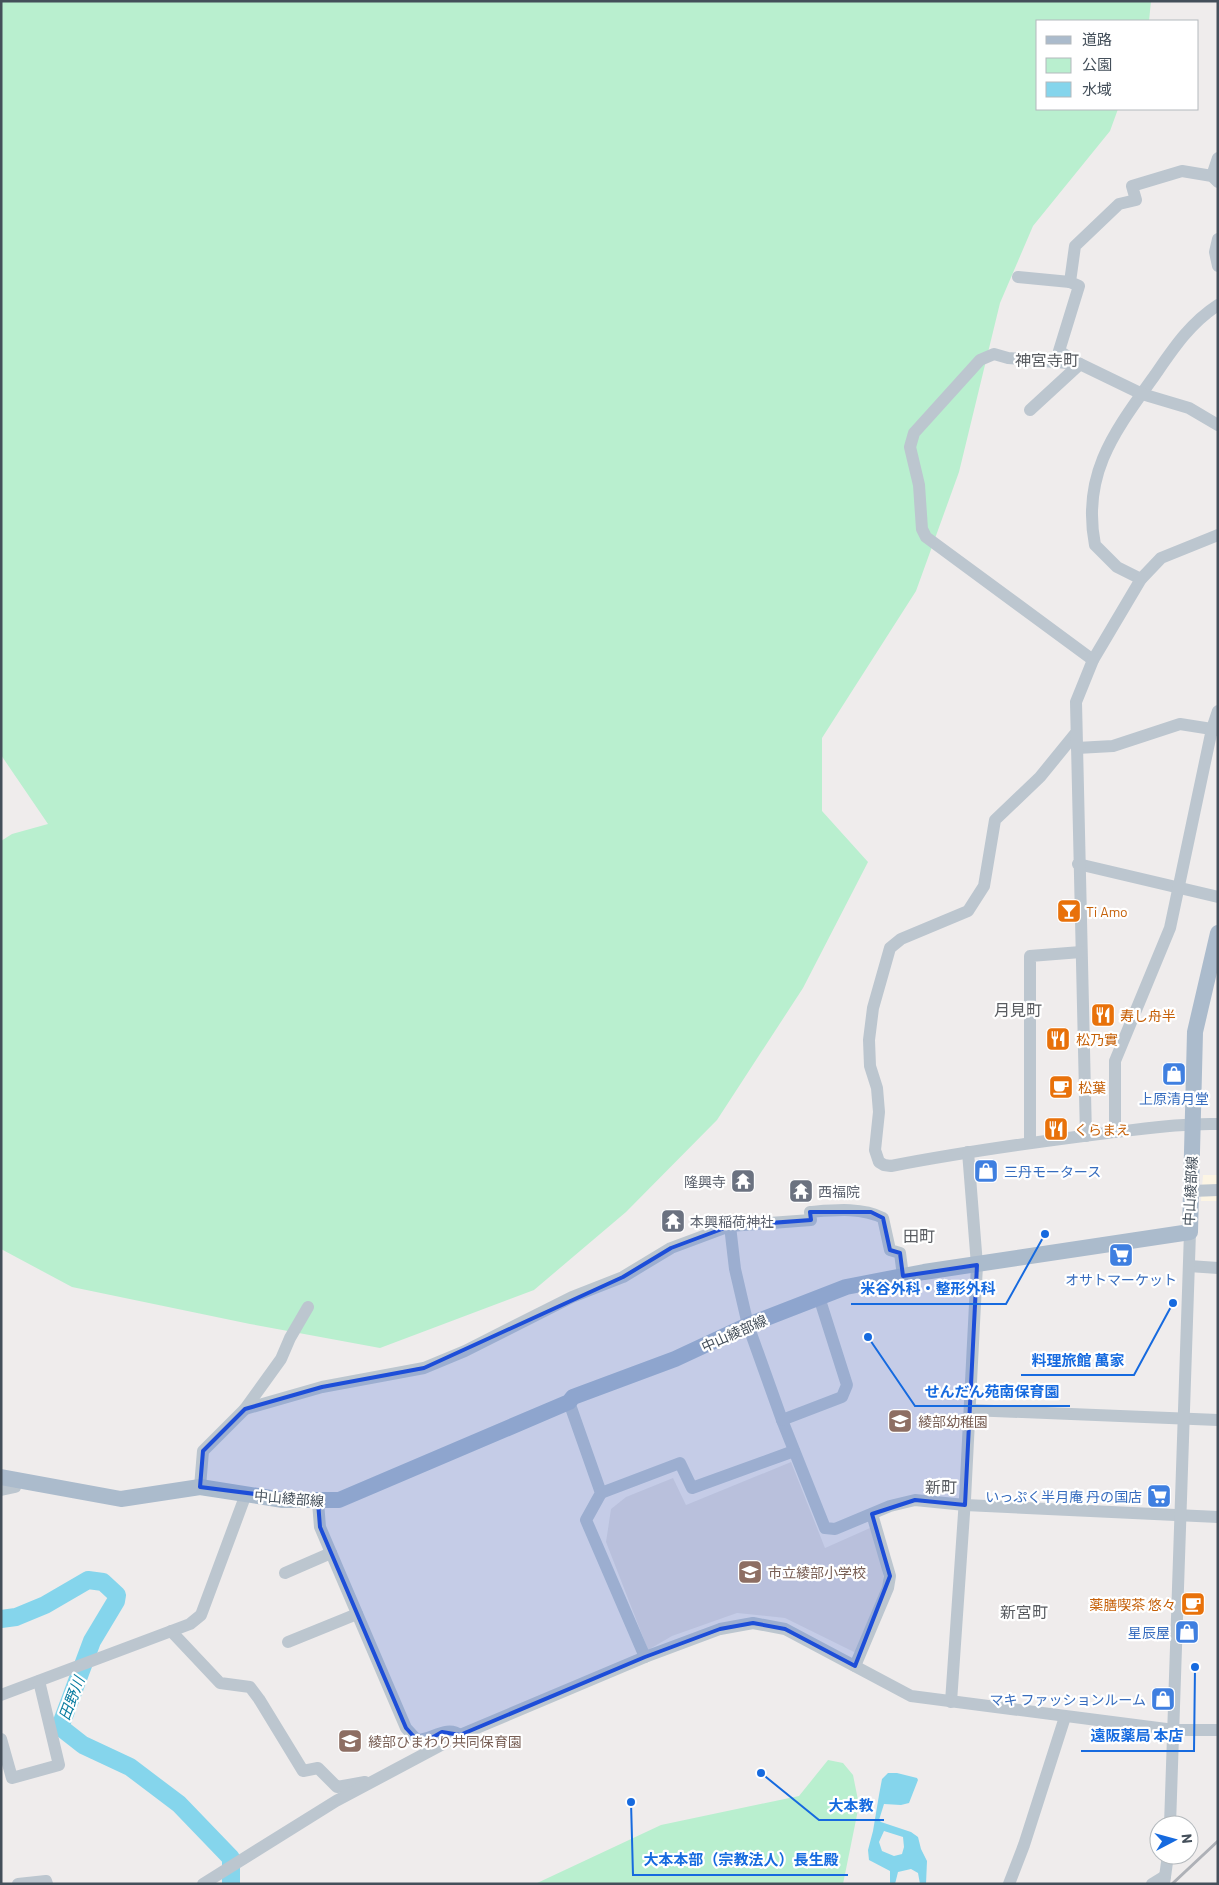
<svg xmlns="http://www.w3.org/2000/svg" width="1219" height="1885" viewBox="0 0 1219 1885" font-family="Barlow,'Noto Sans JP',sans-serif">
<rect width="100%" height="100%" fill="#efecec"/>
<path fill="#fcf5e4" d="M1203,1175h15v26h-17z"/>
<path fill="#e0ddde" d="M791,1462l34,86 45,-20 9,19 7,48 -18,52 -14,5 -69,-34 -48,-5 -65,23 -24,14 -42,-108 5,-33 15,-12 47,-19 13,27z"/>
<g fill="#b9efcf">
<path d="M1,1h1150l-2,20h-111v88h80l-8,22 -77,95 -33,77 -41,169 -43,119 -94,147v73l46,51 -65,126 -86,132 -91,92 -92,78 -154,58 -130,-24 -178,-37 -71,-38v-408l11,-7 36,-10 -47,-69z"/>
<path d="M828,1760l15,3 10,12 6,30 -16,79h-308l126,-59 138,-29z"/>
</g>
<path fill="#85d5ec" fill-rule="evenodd" d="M888,1773h9l20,5 1,2 -9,23 -8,2 -17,-1 -5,16 2,2 30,10 7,5 3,12 6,12 -1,23h-6l-2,-11 -7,-4 -13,3 -3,12h-5v-13l-21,-11 -1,-10 5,-19 6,-36 3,-16zM884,1831l19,6 1,10 -2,7 -8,2 -12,-5 -3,-9z"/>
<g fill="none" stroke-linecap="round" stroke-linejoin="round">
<path stroke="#85d5ec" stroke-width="18" d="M1,1619l15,-2 29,-12 43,-25 15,2 14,13 -1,6 -24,40 -32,86 23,18 47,22 49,37 52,54v26"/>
<g stroke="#bcc6cf" stroke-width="12">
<path d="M1212,176l6,-18"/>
<path d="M1218,239l-3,13 3,14"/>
<path d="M1018,277l52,5"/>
<path d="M1030,410l50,-46 -21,-13 20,-65 -9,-4 5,-36 44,-42 17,-4 -4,-14 50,-15 30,5 6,6"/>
<path d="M1141,579l-24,-12 -22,-22c-14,-72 21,-115 60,-170 18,-26 35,-52 63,-70"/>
<path d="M1093,660l-167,-123 -4,-8 -3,-44 -9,-38 4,-14 66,-73 14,-6 14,4 72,6 62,30 47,14 29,17"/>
<path d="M1075,734l-35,43 -45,43 -11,66 -16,25 -67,28 -11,9 -17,60 -4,32 1,26 7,22 2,24 -4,38 4,12 5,3 7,1c72,-14 144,-24 216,-33 37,-4 74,-10 111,-9"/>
<path d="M1077,748l36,-2 67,-22 38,6"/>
<path d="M1078,864l140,33"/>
<path d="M1115,1132v-71l55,-133 42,-199 6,-18"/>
<path d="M1086,1136l-10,-434 17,-42 48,-81 20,-21 57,-23"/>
<path d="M1030,1143v-187l51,-4"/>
<path d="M1192,1191l26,-1"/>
<path d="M730,1226l5,43 13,56 34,95 43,108 10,1 55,-23 25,-6 50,5 253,12"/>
<path d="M1189,1266l29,2"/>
<path d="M569,1402l32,91 -15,27 59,137"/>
<path d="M245,1409l77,-22 102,-19 41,-17 107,-54 51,-20 48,-29 59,-22 81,-6 -1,-8c25,-2 51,-5 73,6l7,32 10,3 3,23"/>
<path d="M970,1410l248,10"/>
<path d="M782,1420l60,-23 5,-12 -28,-88"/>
<path d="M200,1487l3,-36 42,-42 36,-50 9,-21 18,-31"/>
<path d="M1,1490l14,-3v-7"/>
<path d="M601,1493l79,-30 12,25 102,-37"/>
<path d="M318,1502l2,25 86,201 11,12c14,0 30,-15 43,-5"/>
<path d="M285,1573l46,-20"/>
<path d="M171,1631l49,52 30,4 9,12 44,72 15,-3 19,19 28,-5"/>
<path d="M288,1642l69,-28"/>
<path d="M855,1666l33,-78 2,-12 -18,-62"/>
<path d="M1,1695l189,-71 11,-9 45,-121"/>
<path d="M951,1702l14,-203 12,-234 -9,-113"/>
<path d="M1,1739l11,39 47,-13 -20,-84"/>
<path d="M1170,1825l20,-593"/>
<path d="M18,1884l28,-3 1,3"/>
<path d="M203,1884l133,-83 124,-66 185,-78 75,-28 33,-6 32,6 126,67 263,34h44"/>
<path d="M1009,1884l15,-39 41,-128"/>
<path d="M1152,1884l13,-8"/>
<path d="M1164,1884l4,-29"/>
</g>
<path stroke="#abbbcc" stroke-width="16" d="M1,1477l120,22 79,-12 83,13h56l230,-98 4,-5 102,-38 73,-34 98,-38 78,-15 266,-40 5,-200 23,-99"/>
<path stroke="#aeb1b7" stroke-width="3" d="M1172,1884l46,-43"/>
</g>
<path fill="#1d4ed8" fill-opacity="0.2" stroke="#1d4ed8" stroke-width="4" stroke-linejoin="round" d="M810,1212h61l12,6 7,32 10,3 3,23 74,-11 -12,240 -50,-5 -43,14 18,62 -35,90 -70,-37 -32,-6 -33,6 -75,28 -185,78 -18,-3 -14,8h-11l-11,-12 -86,-201 -2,-25 -118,-15 3,-36 42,-42 77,-22 102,-19 199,-91 48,-29 59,-22 81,-6z"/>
<defs>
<symbol id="bar-square" viewBox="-11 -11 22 22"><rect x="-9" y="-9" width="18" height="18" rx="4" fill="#e8710a" stroke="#fff"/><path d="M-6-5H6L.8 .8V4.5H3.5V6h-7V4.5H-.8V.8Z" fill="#fff"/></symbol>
<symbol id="restaurant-square" viewBox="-11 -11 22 22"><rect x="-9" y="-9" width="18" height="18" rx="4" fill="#e8710a" stroke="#fff"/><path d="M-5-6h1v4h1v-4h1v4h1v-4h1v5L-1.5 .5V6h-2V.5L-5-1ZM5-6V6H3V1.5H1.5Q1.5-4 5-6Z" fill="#fff"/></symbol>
<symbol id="shop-square" viewBox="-11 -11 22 22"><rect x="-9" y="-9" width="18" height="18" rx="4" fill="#3f7fe0" stroke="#fff"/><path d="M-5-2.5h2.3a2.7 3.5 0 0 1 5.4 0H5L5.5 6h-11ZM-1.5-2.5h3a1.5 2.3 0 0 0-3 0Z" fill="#fff"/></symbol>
<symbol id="cafe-square" viewBox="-11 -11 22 22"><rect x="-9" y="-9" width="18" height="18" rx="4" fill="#e8710a" stroke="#fff"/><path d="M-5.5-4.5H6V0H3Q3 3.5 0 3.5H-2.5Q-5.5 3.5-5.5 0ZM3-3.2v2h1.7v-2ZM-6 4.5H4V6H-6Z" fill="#fff"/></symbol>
<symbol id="temple-square" viewBox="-11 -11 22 22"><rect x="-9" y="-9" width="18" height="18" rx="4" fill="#6b7280" stroke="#fff"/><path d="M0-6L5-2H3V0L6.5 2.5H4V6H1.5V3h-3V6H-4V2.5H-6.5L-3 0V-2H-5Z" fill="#fff"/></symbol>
<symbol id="supermarket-square" viewBox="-11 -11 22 22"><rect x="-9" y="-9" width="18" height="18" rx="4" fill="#3f7fe0" stroke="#fff"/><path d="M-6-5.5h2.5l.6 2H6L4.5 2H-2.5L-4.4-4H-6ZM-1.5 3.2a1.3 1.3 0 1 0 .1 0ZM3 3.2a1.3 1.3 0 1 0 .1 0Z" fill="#fff"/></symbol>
<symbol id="school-square" viewBox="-11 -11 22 22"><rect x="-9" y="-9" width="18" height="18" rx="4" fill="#8d6e63" stroke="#fff"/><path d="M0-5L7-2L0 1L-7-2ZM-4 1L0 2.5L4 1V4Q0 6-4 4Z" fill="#fff"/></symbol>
</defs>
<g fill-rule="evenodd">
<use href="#bar-square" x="1055" y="897" width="28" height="28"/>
<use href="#restaurant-square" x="1089" y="1001" width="28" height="28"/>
<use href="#restaurant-square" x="1044" y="1025" width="28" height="28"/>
<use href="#shop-square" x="1160" y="1060" width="28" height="28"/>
<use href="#cafe-square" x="1047" y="1073" width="28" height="28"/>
<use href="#restaurant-square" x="1042" y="1115" width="28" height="28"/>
<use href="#shop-square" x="972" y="1157" width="28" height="28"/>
<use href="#temple-square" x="729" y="1167" width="28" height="28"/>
<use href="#temple-square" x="787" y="1177" width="28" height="28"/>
<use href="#temple-square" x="659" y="1207" width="28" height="28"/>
<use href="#supermarket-square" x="1107" y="1241" width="28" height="28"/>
<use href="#school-square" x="886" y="1407" width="28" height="28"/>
<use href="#supermarket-square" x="1145" y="1482" width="28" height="28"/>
<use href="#school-square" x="736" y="1558" width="28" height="28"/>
<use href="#cafe-square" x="1179" y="1590" width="28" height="28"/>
<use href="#shop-square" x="1173" y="1618" width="28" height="28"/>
<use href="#shop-square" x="1149" y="1685" width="28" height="28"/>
<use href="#school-square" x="336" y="1727" width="28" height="28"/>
</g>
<g text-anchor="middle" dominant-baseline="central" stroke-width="4.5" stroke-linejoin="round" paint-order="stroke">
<g font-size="14" fill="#c56008" stroke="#fff" text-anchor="start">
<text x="1086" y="911">Ti Amo</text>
<text x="1120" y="1015">寿し舟半</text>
<text x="1076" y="1039">松乃實</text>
<text x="1078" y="1087">松葉</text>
<text x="1074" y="1129">くらまえ</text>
<text x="1176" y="1604" text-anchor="end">薬膳喫茶 悠々</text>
</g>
<g font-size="14" fill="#366cbe" stroke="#fff" text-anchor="end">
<text x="1174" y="1098" text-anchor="middle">上原清月堂</text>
<text x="1004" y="1171" text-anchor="start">三丹モータース</text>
<text x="1121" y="1279" text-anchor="middle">オサトマーケット</text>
<text x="1142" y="1496">いっぷく半月庵 丹の国店</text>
<text x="1170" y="1632">星辰屋</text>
<text x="1146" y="1699">マキ ファッションルーム</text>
</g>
<g font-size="14" fill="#5b616d" stroke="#fff" text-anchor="start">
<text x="726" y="1181" text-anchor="end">隆興寺</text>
<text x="818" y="1191">西福院</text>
<text x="690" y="1221">本興稲荷神社</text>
</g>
<g font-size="14" fill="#444f5a" stroke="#fff">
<text transform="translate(1190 1191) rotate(-87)">中山綾部線</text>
<text transform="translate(734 1333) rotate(-24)">中山綾部線</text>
<text transform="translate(289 1498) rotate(5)">中山綾部線</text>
</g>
<g font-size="14" fill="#785e54" stroke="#fff" text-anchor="start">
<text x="918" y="1421">綾部幼稚園</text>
<text x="768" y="1572">市立綾部小学校</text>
<text x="368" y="1741">綾部ひまわり共同保育園</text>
</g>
<g font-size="15" font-style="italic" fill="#0a7da0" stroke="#fff">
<text transform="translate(71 1698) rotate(-69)">田野川</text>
</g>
<g font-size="16" fill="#595c61" stroke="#fff">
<text x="1047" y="359">神宮寺町</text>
<text x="1018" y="1009">月見町</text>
<text x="919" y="1235">田町</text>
<text x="941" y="1486">新町</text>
<text x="1024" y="1611">新宮町</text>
</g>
</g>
<path fill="none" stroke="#166adf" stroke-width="2" d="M1045 1234L1006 1304H851M1173 1303L1134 1375H1021M868 1337L915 1406H1070M1195 1667L1194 1751H1081M761 1773L819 1820H884M631 1802L633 1875H848"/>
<g fill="#166adf" stroke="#fff" stroke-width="2">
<circle cx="1045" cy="1234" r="5"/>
<circle cx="1173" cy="1303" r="5"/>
<circle cx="868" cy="1337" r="5"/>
<circle cx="1195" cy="1667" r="5"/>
<circle cx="761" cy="1773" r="5"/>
<circle cx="631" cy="1802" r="5"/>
</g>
<g font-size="15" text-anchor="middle" font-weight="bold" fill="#166adf" stroke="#fff" stroke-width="4.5" stroke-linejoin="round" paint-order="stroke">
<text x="928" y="1294">米谷外科・整形外科</text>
<text x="1078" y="1366">料理旅館 萬家</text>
<text x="992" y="1397">せんだん苑南保育園</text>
<text x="1137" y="1741">遠阪薬局 本店</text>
<text x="851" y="1811">大本教</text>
<text x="741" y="1865">大本本部（宗教法人）長生殿</text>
</g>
<rect width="1219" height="1885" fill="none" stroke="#444f5a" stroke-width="5"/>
<rect x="1036" y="20" width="162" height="90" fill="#ffffff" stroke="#b4b9bd"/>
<rect x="1046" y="36" width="25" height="8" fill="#abbbcc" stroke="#b4b9bd"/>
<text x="1082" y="45" font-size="15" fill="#444f5a">道路</text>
<rect x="1046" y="58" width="25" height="15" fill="#b9efcf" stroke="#b4b9bd"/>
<text x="1082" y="70" font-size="15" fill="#444f5a">公園</text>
<rect x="1046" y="82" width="25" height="15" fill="#85d5ec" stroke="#b4b9bd"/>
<text x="1082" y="95" font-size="15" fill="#444f5a">水域</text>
<g transform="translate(1174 1840) rotate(84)"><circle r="24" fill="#ffffff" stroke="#b4b9bd"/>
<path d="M0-4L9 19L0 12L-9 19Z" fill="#166adf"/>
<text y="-8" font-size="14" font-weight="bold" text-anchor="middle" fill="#444f5a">N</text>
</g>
</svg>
